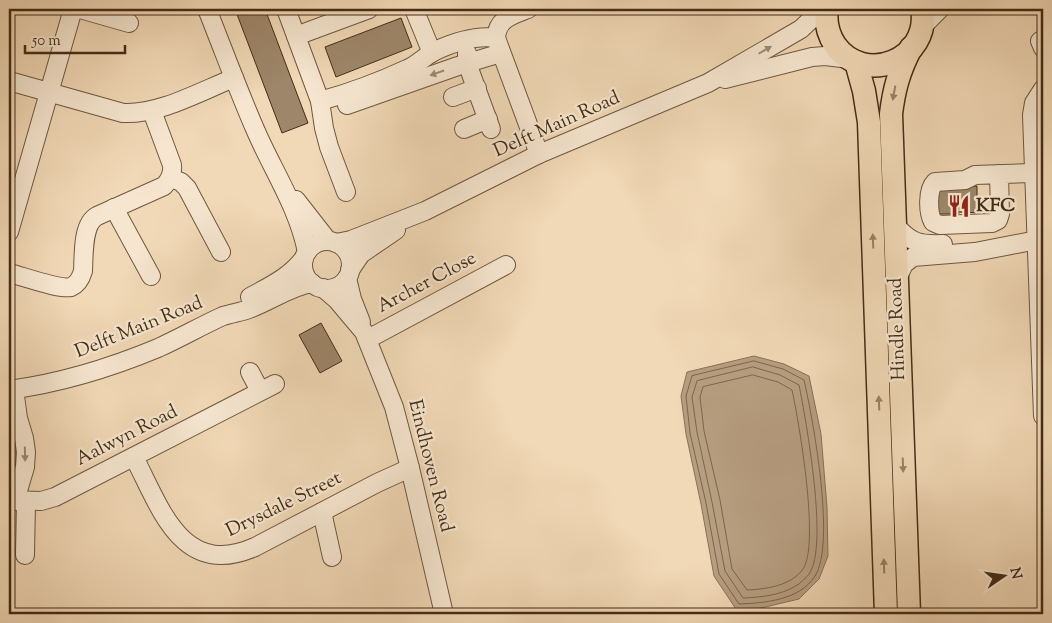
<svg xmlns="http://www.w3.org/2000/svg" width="1052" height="623" viewBox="0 0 1052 623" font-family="'Sorts Mill Goudy',serif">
<rect width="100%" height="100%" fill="#f1d8b6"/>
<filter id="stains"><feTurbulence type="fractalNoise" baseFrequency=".004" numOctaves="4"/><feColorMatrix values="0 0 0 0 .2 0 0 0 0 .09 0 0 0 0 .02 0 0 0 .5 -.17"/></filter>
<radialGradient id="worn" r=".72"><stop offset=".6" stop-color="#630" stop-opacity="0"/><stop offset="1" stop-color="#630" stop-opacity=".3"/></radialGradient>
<path fill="#b69e80" stroke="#887156" d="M754,356l30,8 25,12 12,58 6,73 1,49 -9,23 -20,20 -38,9 -25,1 -22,-33 -13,-72 -15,-70 -5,-38 6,-24z"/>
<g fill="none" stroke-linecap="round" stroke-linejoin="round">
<g stroke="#7c664b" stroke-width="1">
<path d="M754,361l29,8 21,11c9,40 32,163 11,196 -15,24 -50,27 -76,28l-20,-30 -13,-71 -16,-70 -4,-37 6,-20z"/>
<path d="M753,367l27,8 19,10c7,35 30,162 10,189 -15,20 -43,23 -66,24l-18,-27 -13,-69 -15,-70 -5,-35 5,-16z"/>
<path d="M753,375l25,7 14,8c7,32 28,154 11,179 -12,17 -37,20 -56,21l-15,-21 -12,-69 -16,-69 -4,-34 3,-10z"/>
</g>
</g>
<g fill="#9d8669" stroke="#432d16">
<path d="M235,9h30l43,114 -26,10z"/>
<path d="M401,18l11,29 -76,30 -11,-30z"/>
<path d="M977,186v13h4v14l-23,-1 1,2h-21l-1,-26z"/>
<path d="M321,323l21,38 -22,12 -21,-38z"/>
<path d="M15,428l8,31 -7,1v6l-7,1v-38z"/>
</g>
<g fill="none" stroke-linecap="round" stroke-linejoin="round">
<defs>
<g id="minor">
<path d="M80,9l49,14"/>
<path d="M207,9c16,40 31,81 48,120 18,42 43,78 52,123"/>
<path d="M286,9l34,92 4,27 5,19 17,45"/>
<path d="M414,9l18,44"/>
<path d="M528,9c-16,6 -31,10 -32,29l43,116"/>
<path d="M921,28l19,-19"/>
<path d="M296,36l73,-27"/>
<path d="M1043,40l-3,1 3,7"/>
<path d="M467,53v10l24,66"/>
<path d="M725,79l87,-22 13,-1 25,3"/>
<path d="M9,81l114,32c36,2 78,-22 111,-35"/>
<path d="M1043,89l-9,14 -2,12 11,301"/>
<path d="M453,97l24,-9"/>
<path d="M320,101c29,-8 59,-19 87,-32 10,-4 17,-12 26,-17 19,-9 42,-17 63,-14"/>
<path d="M347,105l111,-39 43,-13"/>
<path d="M464,129l24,-10"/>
<path d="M999,174l1,40 -2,6 -6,3 -52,2 -7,-3c-5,-9 -6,-32 2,-40l30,-2 10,-5 59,-2"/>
<path d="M171,178l10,4 6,6 34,64"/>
<path d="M296,200l32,41"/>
<path d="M114,208l37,68"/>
<path d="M894,224c17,19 24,21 49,20"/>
<path d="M9,232l64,-223"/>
<circle cx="327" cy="265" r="24"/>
<path d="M336,243l15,-3 74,-29 114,-57 169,-71 93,-54 21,-20"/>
<path d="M350,270l11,-16 35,-24"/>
<path d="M9,273c13,3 51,17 62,14 7,-3 10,-9 12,-16 1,-16 -1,-47 14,-55l67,-30c6,-6 9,-12 8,-21l-20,-54"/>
<path d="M347,278l5,21 9,23"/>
<path d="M897,279l7,-15 9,-7 62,-5 62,-12"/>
<path d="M323,288l14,12 27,32 30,75 16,61 34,146"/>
<path d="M250,297c20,-11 40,-20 54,-39"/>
<path d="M368,339l138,-74"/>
<path d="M250,372l10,19"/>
<path d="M14,389l4,29 6,20 2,14 -1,15 -10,34"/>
<path d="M9,390c52,-7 101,-22 149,-42 22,-10 43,-22 65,-32 9,-3 18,-4 26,-7 22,-8 40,-22 63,-26"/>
<path d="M134,457c27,52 48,122 121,90l122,-64 33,-15"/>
<path d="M9,500l32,1 14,-4 220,-113"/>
<path d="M322,512l10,45"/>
<path d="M25,555l1,-53"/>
</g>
<g id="major">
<path d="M827,9c-2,13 1,25 8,36 30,42 96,14 87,-36"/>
<path d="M856,62l8,29 5,31 17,492"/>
<path d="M909,614l-18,-500c3,-25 8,-43 20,-66"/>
</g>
</defs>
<use href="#minor" stroke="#6e583e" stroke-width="20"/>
<use href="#major" stroke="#432d16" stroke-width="25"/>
<use href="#minor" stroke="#f6e6d0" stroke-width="18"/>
<use href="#major" stroke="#f1d8b6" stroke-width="22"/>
</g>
<defs><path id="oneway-solid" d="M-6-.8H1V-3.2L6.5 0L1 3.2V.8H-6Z" transform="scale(1.25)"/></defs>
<g fill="#9c8a73">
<use href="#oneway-solid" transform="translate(765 50) rotate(-30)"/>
<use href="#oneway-solid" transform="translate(437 73) rotate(161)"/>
<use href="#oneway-solid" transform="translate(25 454) rotate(89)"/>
</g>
<g fill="#9a8266">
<use href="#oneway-solid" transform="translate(894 93) rotate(100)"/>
<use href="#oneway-solid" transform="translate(873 241) rotate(-92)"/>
<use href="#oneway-solid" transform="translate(879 403) rotate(-92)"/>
<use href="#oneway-solid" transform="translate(903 465) rotate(88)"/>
<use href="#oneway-solid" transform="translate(884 566) rotate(-92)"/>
</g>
<defs>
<symbol id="restaurant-bare" viewBox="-9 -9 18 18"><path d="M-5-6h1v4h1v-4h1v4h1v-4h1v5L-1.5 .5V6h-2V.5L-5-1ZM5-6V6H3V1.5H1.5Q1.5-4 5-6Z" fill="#8f2418" stroke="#f6e6d0" stroke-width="2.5" paint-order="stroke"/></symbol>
</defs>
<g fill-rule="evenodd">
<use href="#restaurant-bare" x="943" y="190" width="32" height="32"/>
</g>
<g text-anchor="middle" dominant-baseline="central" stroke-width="4.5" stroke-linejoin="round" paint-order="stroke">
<g font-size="19" fill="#432d16" stroke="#f6e6d0">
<text transform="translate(557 125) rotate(-24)">Delft Main Road</text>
<text transform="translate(427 283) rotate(-28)">Archer Close</text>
<text transform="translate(139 328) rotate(-22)">Delft Main Road</text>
<text transform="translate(898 329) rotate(-92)">Hindle Road</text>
<text transform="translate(127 436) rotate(-27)">Aalwyn Road</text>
<text transform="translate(430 466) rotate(76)">Eindhoven Road</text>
<text transform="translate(284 505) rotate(-26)">Drysdale Street</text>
</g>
<g font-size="19" font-weight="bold" fill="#432d16" stroke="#f6e6d0" text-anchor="start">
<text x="976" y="206">KFC</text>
</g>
</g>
<rect width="1052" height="623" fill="none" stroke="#f1d8b6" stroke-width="30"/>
<rect x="10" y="10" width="1032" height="603" fill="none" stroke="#432d16" stroke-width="2.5"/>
<rect x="15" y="15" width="1022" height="593" fill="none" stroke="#432d16"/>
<g transform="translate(1004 576) rotate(77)" stroke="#f6e6d0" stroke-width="4" paint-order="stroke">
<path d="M0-4L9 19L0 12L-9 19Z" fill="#432d16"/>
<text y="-8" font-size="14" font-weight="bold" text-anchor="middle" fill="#432d16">N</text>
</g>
<path d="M25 45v8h100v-8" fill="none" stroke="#432d16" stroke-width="2.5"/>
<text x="32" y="45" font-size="15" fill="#432d16" stroke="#f6e6d0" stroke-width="4" paint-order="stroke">50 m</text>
<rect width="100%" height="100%" filter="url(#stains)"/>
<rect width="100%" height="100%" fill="url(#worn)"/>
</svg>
